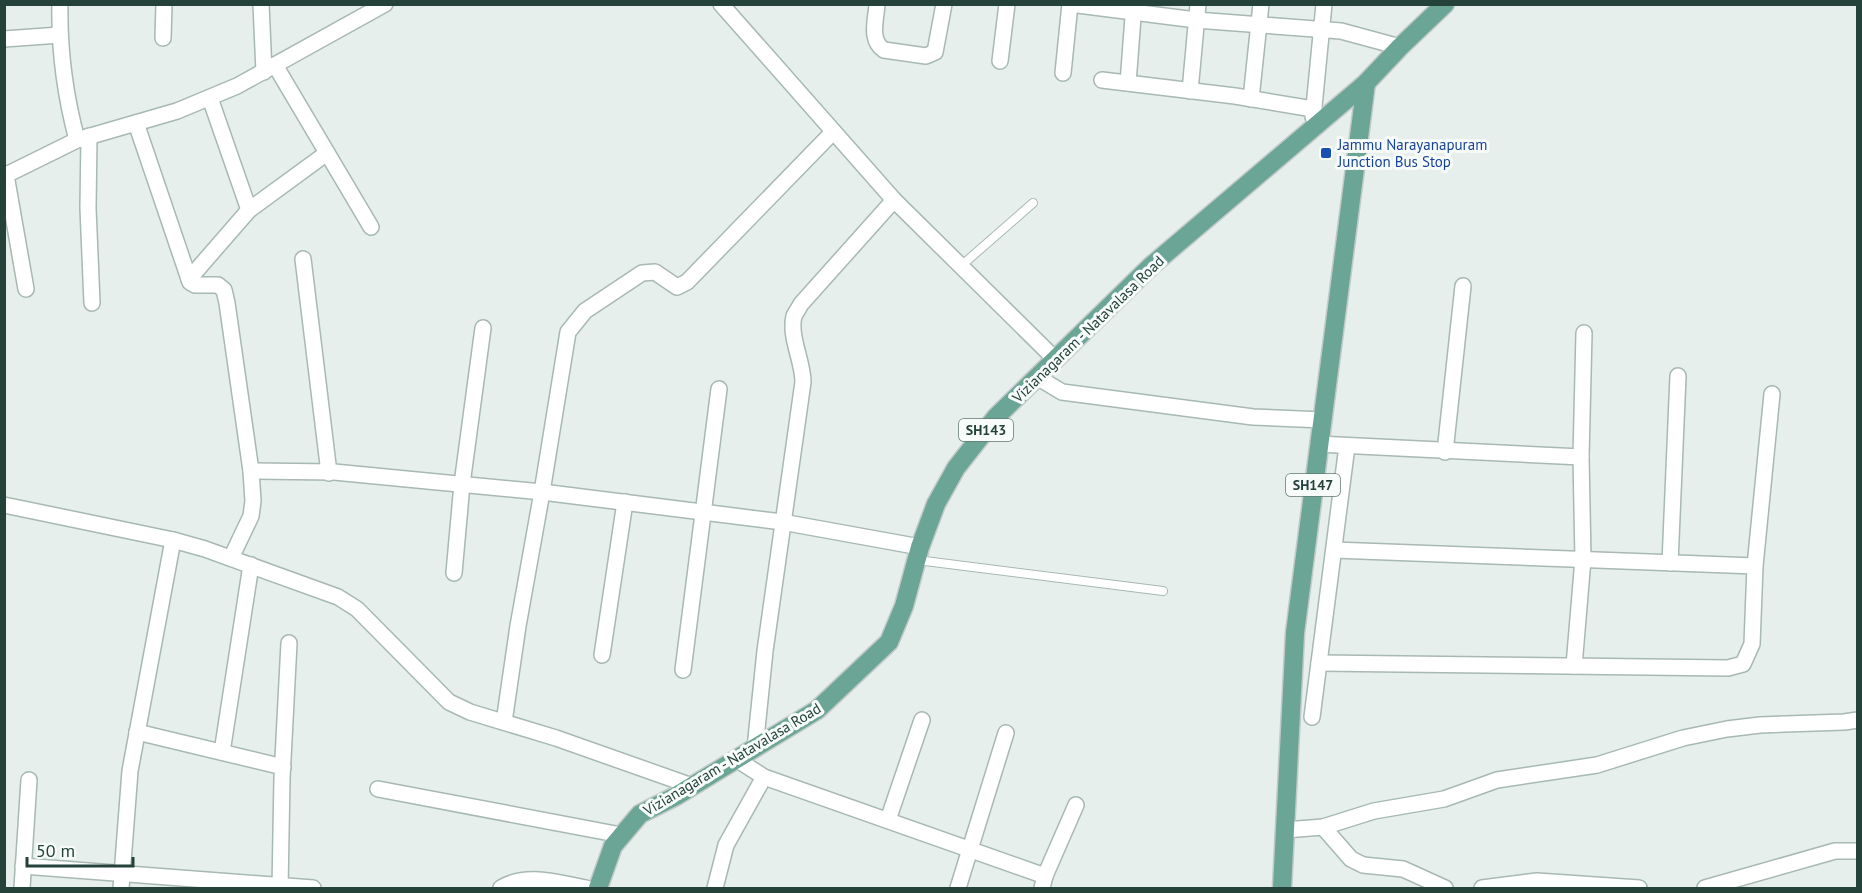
<svg xmlns="http://www.w3.org/2000/svg" width="1862" height="893" viewBox="0 0 1862 893" font-family="'PT Sans',sans-serif">
<rect width="100%" height="100%" fill="#e6efeb"/>
<g fill="none" stroke-linecap="round" stroke-linejoin="round">
<defs>
<g id="service">
<path d="M961,266l72,-63"/>
<path d="M917,560l246,31"/>
</g>
<g id="minor">
<path d="M60,4c-1,46 5,91 17,136"/>
<path d="M261,4l3,68"/>
<path d="M721,4l173,196 161,159"/>
<path d="M877,4c-1,16 -8,36 7,46l42,6 9,-4 9,-48"/>
<path d="M1070,4l126,16 145,11 59,16"/>
<path d="M163,38l1,-34"/>
<path d="M4,39l56,-4"/>
<path d="M1000,61l7,-57"/>
<path d="M275,65l96,162"/>
<path d="M1063,73l7,-69"/>
<path d="M1102,80l133,16 78,13"/>
<path d="M1128,83l6,-79"/>
<path d="M1190,91l8,-87"/>
<path d="M210,98l39,112"/>
<path d="M1251,99l10,-95"/>
<path d="M1313,117l11,-113"/>
<path d="M136,123l54,159 5,3h23l6,5 3,13 24,168 2,30 -2,15 -20,42"/>
<path d="M89,136l-1,72 4,95"/>
<path d="M6,175l20,114"/>
<path d="M4,176l73,-36 100,-29 60,-25 148,-82"/>
<path d="M303,259l26,214"/>
<path d="M189,279l60,-69 78,-57"/>
<path d="M1037,377l25,15 191,25 70,3"/>
<path d="M1318,444l263,13"/>
<path d="M1445,452l18,-166"/>
<path d="M251,471l83,1 208,20 240,30 138,25"/>
<path d="M4,505l169,35 32,9 133,48 19,12 92,93 21,10 86,26 136,48"/>
<path d="M1334,550l421,16"/>
<path d="M1670,563l8,-187"/>
<path d="M454,573l8,-89 21,-156"/>
<path d="M602,655l23,-153"/>
<path d="M1319,663l409,5 15,-4 9,-20 3,-78 17,-172"/>
<path d="M1574,666l9,-107 -2,-102 3,-124"/>
<path d="M683,670l36,-281"/>
<path d="M1312,717l35,-271"/>
<path d="M504,722l14,-96 24,-134 26,-160 17,-21 57,-38 13,-1 22,15 10,-5 145,-149"/>
<path d="M137,732l146,35"/>
<path d="M755,748l10,-97 38,-269c0,-21 -14,-45 -9,-66 2,-4 5,-8 7,-12l93,-104"/>
<path d="M222,752l29,-187"/>
<path d="M736,759l28,18 281,99"/>
<path d="M378,789l243,46"/>
<path d="M888,820l34,-100"/>
<path d="M1323,827l28,32 12,6 40,4 42,19"/>
<path d="M1285,830l38,-3 51,-16 70,-12 53,-19 100,-15 86,-27 44,-9 33,-4 84,-3 14,-2"/>
<path d="M23,866l290,22"/>
<path d="M22,888l7,-108"/>
<path d="M121,888l9,-117 43,-231"/>
<path d="M280,888l2,-110 7,-135"/>
<path d="M501,888c26,-16 57,-5 85,0"/>
<path d="M715,888l11,-43 38,-68"/>
<path d="M958,888l48,-155"/>
<path d="M1042,888l3,-12 31,-71"/>
<path d="M1482,888l55,-7 102,7"/>
<path d="M1705,888l130,-37h23"/>
</g>
<g id="primary">
<path d="M598,888l15,-42 27,-32 36,-18 141,-86 72,-68 15,-36 16,-59 16,-43 20,-36 40,-51 155,-151 215,-183 34,-36 45,-43"/>
<path d="M1282,888l13,-255 71,-550"/>
</g>
</defs>
<use href="#service" stroke="#a8b8b2" stroke-width="10"/>
<use href="#minor" stroke="#a8b8b2" stroke-width="18"/>
<use href="#primary" stroke="#c2cac8" stroke-width="21"/>
<use href="#service" stroke="#fff" stroke-width="8"/>
<use href="#minor" stroke="#fff" stroke-width="15"/>
<use href="#primary" stroke="#6aa596" stroke-width="18"/>
</g>
<rect fill="#1a4fb4" stroke="#f7fbf9" stroke-width="2" x="1320" y="147" width="12" height="12" rx="3"/>
<g text-anchor="middle" dominant-baseline="central" stroke-width="6" stroke-linejoin="round" paint-order="stroke">
<g fill="#f7fbf9" stroke="#637a73" stroke-width="1.5">
<rect x="959" y="419" width="54" height="22" rx="4.5"/>
<rect x="1286" y="474" width="54" height="22" rx="4.5"/>
</g>
<g font-size="14" font-weight="bold" fill="#24423a">
<text x="986" y="430">SH143</text>
<text x="1313" y="485">SH147</text>
</g>
<g font-size="15" fill="#164399" stroke="#f7fbf9" text-anchor="start">
<text x="1338" y="144">Jammu Narayanapuram<tspan x="1338" dy="17">Junction Bus Stop</tspan></text>
</g>
<g font-size="15" fill="#24423a" stroke="#f7fbf9">
<text transform="translate(1088 329) rotate(-44)">Vizianagaram - Natavalasa Road</text>
<text transform="translate(732 759) rotate(-31)">Vizianagaram - Natavalasa Road</text>
</g>
</g>
<rect width="1862" height="893" fill="none" stroke="#24423a" stroke-width="12"/>
<path d="M27 857v9h106v-9" fill="none" stroke="#24423a" stroke-width="3"/>
<text x="36" y="857" font-size="18" fill="#24423a" stroke="#f7fbf9" stroke-width="4.5" paint-order="stroke">50 m</text>
</svg>
